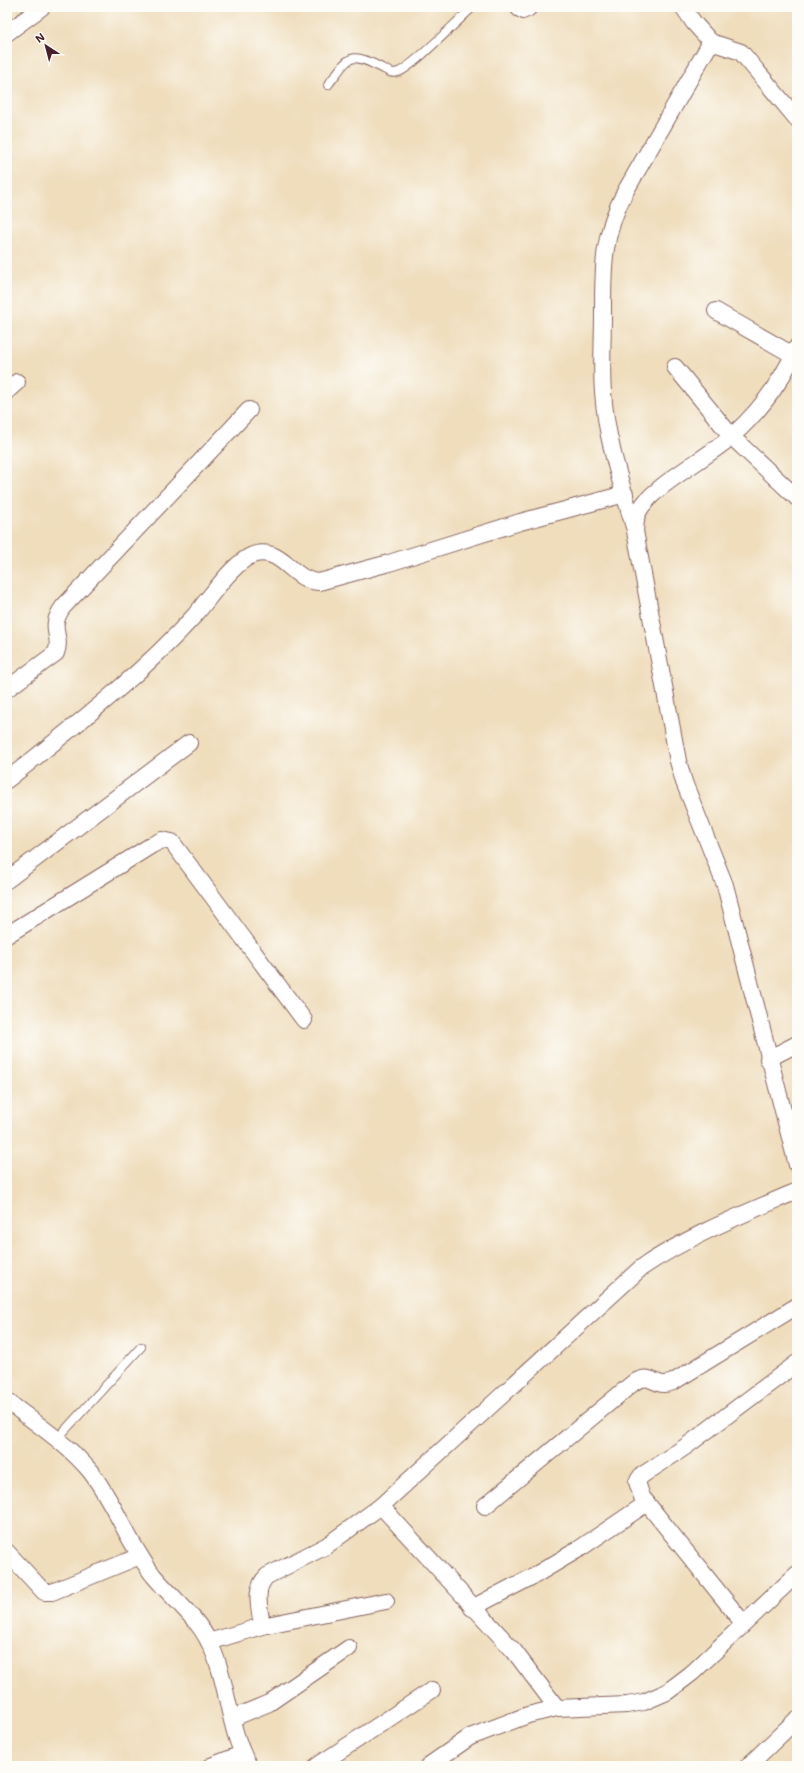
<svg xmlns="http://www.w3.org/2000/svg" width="804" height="1773" viewBox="0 0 804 1773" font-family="Mali,sans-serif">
<rect width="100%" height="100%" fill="#fdfcf7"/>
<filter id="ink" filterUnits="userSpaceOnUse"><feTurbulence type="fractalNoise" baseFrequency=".025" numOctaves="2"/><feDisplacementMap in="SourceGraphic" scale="8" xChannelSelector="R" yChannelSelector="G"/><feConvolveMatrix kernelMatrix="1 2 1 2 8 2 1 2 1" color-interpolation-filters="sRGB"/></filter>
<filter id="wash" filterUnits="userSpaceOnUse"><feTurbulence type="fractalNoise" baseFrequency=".012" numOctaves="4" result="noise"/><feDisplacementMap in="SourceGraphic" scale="16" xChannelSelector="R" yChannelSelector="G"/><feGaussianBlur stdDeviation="0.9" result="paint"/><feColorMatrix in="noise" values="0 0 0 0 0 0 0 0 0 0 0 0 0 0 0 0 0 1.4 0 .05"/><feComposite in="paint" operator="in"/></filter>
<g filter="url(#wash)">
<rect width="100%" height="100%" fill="#efddbc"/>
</g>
<g filter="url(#ink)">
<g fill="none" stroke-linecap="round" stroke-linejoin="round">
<defs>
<g id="service">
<path d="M512,7l5,5 6,3 7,-3 5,-5"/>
<path d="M328,85c23,-30 20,-34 56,-16 5,3 8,5 14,3 14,-4 61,-53 75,-65"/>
<path d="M56,1440l85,-93"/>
</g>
<g id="minor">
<path d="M683,7l11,16 17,19 30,10 56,67"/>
<path d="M7,33l35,-26"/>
<path d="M716,311l77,44"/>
<path d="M797,347c-15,34 -36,63 -64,88 -23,22 -84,52 -95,78 -3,5 -2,13 -3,18l43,230 6,21 41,103 72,280"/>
<path d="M675,367l57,70 65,61"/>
<path d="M7,391l10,-9"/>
<path d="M634,527c-13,-44 -28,-89 -31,-135 -2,-25 0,-51 0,-76 0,-48 -1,-80 22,-124l86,-150"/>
<path d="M7,689l49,-36c7,-17 -9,-24 7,-46l186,-197"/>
<path d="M7,780c65,-52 132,-103 188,-165 14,-16 41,-57 61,-61 27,-6 36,27 63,28l70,-19 131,-41 105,-28"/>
<path d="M7,880l182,-137"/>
<path d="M7,935l145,-90 10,-5 10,2 132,178"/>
<path d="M768,1059l29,-15"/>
<path d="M7,1401c28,22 61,43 83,70 25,32 38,72 63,104 18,22 44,42 56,67 20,39 18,86 40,124"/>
<path d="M381,1506l133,145 43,57"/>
<path d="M485,1506l148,-123c21,-13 20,7 40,-1l124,-76"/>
<path d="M7,1552l37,40h8l88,-36"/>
<path d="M472,1608l65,-34 42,-25 68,-46"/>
<path d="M744,1624l-102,-127 -5,-15 4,-6 44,-29 112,-84"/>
<path d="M262,1626c-2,-17 -9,-37 5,-50l59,-30 55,-40 260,-238c49,-33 103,-54 156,-77"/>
<path d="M209,1642l53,-16 124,-25"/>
<path d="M233,1718l36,-15 80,-55"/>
<path d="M211,1766l31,-12"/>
<path d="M317,1766l115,-76"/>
<path d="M428,1766l42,-29 58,-22 29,-7 70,-3 17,-3 23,-10 25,-19 105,-99"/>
<path d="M748,1766l49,-47"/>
</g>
</defs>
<use href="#service" stroke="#84625e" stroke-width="10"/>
<use href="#minor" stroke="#84625e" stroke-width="18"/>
<use href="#service" stroke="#fff" stroke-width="8"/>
<use href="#minor" stroke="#fff" stroke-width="16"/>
</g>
</g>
<rect width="804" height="1773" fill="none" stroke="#fdfcf7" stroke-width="24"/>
<g transform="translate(46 46) rotate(324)" stroke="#fdfcf7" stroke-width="3" paint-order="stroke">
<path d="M0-3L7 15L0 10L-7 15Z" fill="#4a1f2b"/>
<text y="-6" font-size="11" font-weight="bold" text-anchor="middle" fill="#4a1f2b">N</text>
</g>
</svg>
